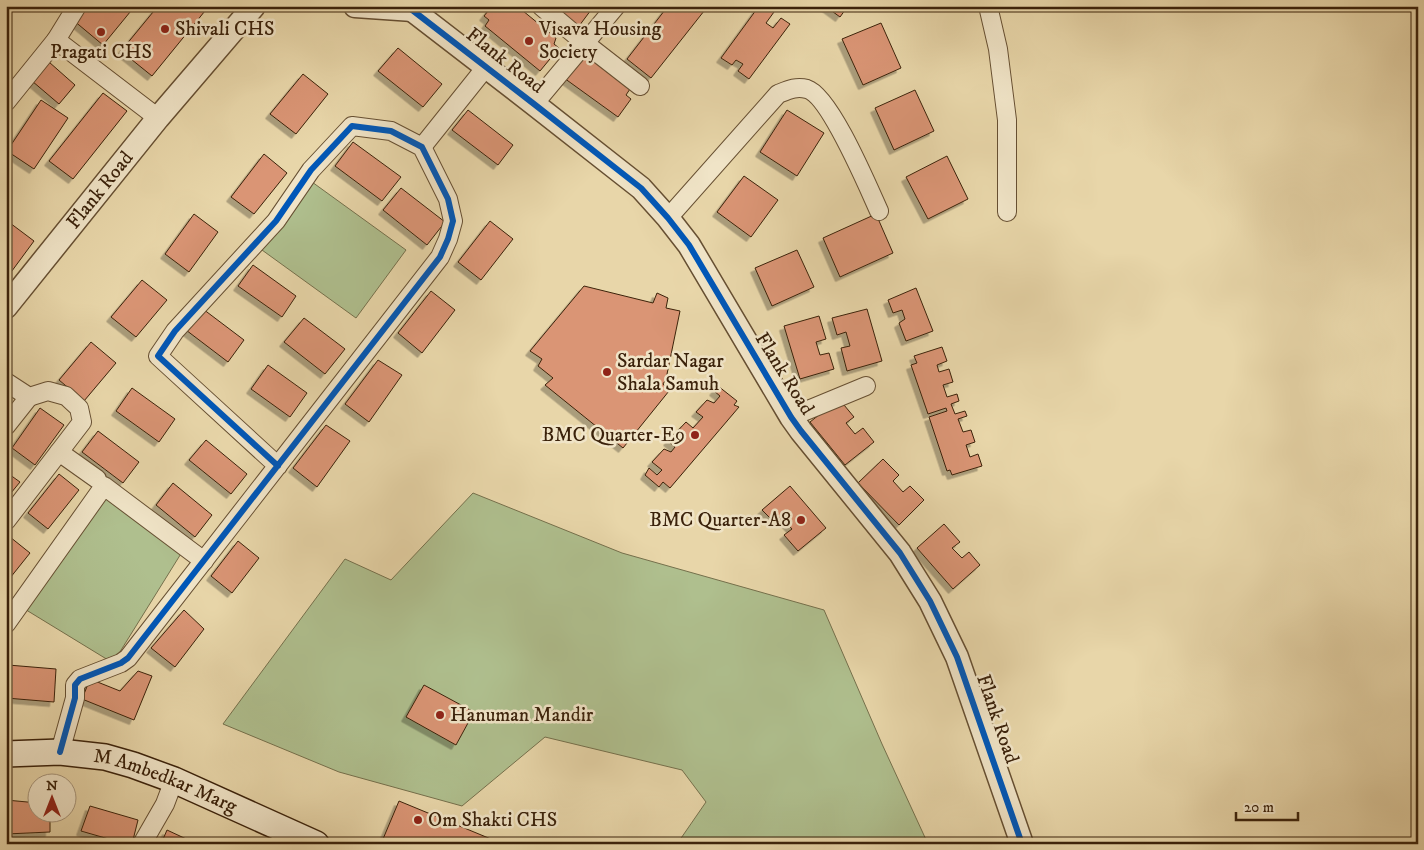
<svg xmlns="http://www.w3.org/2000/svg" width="1424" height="850" viewBox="0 0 1424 850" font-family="'IM FELL DW Pica',serif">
<defs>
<filter id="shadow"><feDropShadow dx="-4.5" dy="4.5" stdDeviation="0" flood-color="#0004"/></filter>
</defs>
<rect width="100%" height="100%" fill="#e8d6a9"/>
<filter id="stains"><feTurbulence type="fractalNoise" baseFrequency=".004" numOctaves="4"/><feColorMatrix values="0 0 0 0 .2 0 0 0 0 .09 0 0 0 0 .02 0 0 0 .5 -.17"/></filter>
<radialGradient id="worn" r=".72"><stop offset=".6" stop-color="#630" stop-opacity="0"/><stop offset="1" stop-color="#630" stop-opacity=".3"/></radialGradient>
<g fill="#afbf8e" stroke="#75704c">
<path d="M312,182l94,68 -50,68 -94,-68z"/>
<path d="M98,489l89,55 -74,119 -90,-55z"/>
<path d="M473,493l149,60 202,57 58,134 46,100h-251l29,-42 -24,-32 -137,-33 -83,69 -123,-34 -116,-48 122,-165 46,21z"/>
</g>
<g fill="#da9574" stroke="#3b220b" filter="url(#shadow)">
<path d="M84,6h51l-32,39 -30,-25z"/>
<path d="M158,6h51l-57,70 -31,-25z"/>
<path d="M492,6h25l39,32 -2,6 5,4 -19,23 -55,-45 4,-6 -5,-4z"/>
<path d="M551,6h43l-15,20z"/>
<path d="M668,6h40l-57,72 -24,-19z"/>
<path d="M759,6h5l10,6 -8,11 7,5 8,-10 9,6 -41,55 -11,-8 5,-7 -7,-4 -4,5 -11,-7z"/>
<path d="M825,6h23l-8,11z"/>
<path d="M881,23l20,45 -38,17 -21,-46z"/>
<path d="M398,48l44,36 -19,23 -45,-36z"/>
<path d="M584,51l48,35 -6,9 5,4 -13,18 -54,-39z"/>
<path d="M49,62l26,23 -16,19 -27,-23z"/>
<path d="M303,74l25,20 -32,40 -26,-20z"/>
<path d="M915,90l19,41 -40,19 -19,-42z"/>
<path d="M103,93l24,18 -54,68 -24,-18z"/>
<path d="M41,100l27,18 -34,51 -27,-18z"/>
<path d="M468,110l45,35 -15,20 -46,-35z"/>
<path d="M787,110l37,23 -27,43 -37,-24z"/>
<path d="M353,142l48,35 -19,24 -47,-35z"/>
<path d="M264,154l23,19 -33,41 -23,-17z"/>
<path d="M947,156l21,43 -40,20 -22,-42z"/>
<path d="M744,176l34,24 -27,37 -34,-25z"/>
<path d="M401,188l44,34 -18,23 -44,-35z"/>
<path d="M194,214l24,18 -29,40 -24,-18z"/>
<path d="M876,214l17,39 -53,24 -17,-39z"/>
<path d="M6,220l28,21 -28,38z"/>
<path d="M490,221l23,18 -32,41 -23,-18z"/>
<path d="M797,250l17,37 -42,19 -17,-38z"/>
<path d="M253,265l43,31 -14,21 -44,-31z"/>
<path d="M142,280l25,20 -31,37 -25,-20z"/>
<path d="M584,286l69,17 4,-10 11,5 -2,10 14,3 -14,68 -3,5 6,7 -46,57 -78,-63 8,-7 -15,-12 4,-7 -12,-8z"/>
<path d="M916,288l17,43 -27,10 -7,-18 6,-4 -3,-9 -9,3 -5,-13z"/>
<path d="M431,291l24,19 -33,43 -24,-20z"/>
<path d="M199,306l45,34 -16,22 -46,-35z"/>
<path d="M867,309l15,52 -35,10 -6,-23 9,-2 -4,-14 -9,3 -5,-17z"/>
<path d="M819,316l7,23 -10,3 4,13 9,-2 5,16 -34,10 -16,-53z"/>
<path d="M304,318l41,31 -20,25 -41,-32z"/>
<path d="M91,342l25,21 -32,38 -25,-21z"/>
<path d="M942,347l5,14 -10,4 2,7 10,-3 4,13 -10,3 4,12 10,-3 2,7 -8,3 4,10 10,-3 2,5 -9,3 5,13 8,-2 4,12 -9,3 4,12 8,-3 4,12 -30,9 -2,-5 -3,1 -18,-54 18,-6 -1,-3 -18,6 -17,-49 6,-2 -3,-7z"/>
<path d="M378,360l24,15 -33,47 -24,-18z"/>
<path d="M268,365l39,28 -17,24 -39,-28z"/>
<path d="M718,386l19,15 -3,4 5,2 -69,81 -7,-6 -4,5 -14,-12 4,-7 8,7 5,-5 -10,-8 12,-13 7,3 4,-5 -7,-6 18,-19 7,6 10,-11 -7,-5 11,-12 7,3 6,-7 -6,-5z"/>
<path d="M132,388l43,31 -16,23 -43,-31z"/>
<path d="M839,399l15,18 -8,6 9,11 8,-6 11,14 -29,23 -35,-43z"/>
<path d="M40,408l24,17 -29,40 -23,-17z"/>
<path d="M326,425l24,16 -33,46 -24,-19z"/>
<path d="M98,431l41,31 -16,21 -41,-31z"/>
<path d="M206,440l41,34 -16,20 -42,-34z"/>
<path d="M883,459l16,16 -6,6 10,11 7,-6 14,14 -25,25 -41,-42z"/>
<path d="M6,472l14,10 -14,17z"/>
<path d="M59,474l20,16 -31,39 -20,-16z"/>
<path d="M173,483l39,32 -17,22 -39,-32z"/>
<path d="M790,486l36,42 -28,23 -14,-16 8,-6 -11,-12 -7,5 -12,-12z"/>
<path d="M944,524l16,18 -8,6 10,10 7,-6 11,13 -27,24 -36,-41z"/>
<path d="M10,537l20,16 -24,30v-41z"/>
<path d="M238,541l21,17 -27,35 -21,-17z"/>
<path d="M184,610l20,19 -29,38 -24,-19z"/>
<path d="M8,665l48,4 -2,33 -48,-4z"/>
<path d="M138,671l14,5 -18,44 -52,-21 8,-20 30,12z"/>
<path d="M424,685l50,27 -18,33 -50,-28z"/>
<path d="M6,800l32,3v9h12v20l-44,2z"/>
<path d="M399,801l104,43h-107l-13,-5z"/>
<path d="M90,806l48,14 -6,24h-6l-45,-13z"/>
<path d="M167,830l30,14h-36z"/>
</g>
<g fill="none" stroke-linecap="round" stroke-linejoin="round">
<defs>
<g id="minor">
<path d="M541,6l45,38 54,42"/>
<path d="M988,6l10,43 9,71v92"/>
<path d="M56,40l21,-34"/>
<path d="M6,102l50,-62 102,78"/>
<path d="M534,104l82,-98"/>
<path d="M422,147l64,-80"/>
<path d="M668,218l110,-124c10,-4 18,-8 29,-5 23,7 61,98 72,122"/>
<path d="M6,382l23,15 19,-6 18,5 13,12 3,14 -23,30"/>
<path d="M791,417l75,-31"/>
<path d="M6,426l23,-29"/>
<path d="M6,521l53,-69 38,27"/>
<path d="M6,624l98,-138 100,75"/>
<path d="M60,752l15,-54v-13l5,-6 41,-16 7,-5 312,-401 8,-18 5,-18 -5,-22 -26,-52 -31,-16 -39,-5 -41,44 -35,51 -101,110 -17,25 120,110"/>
<path d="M142,844l23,-40 9,-24"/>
</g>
<g id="tertiary">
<path d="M355,6l58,4"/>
<path d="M407,6l127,98 107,84 27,30 21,27 102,172 10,14 99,122 30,48 27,56 65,187"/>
<path id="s1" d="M6,307l152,-189 96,-112"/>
</g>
<g id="secondary">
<path id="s2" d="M6,754l54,-2 45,5 28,8 41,15 142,64"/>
</g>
</defs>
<use href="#minor" stroke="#664f32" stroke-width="20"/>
<use href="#tertiary" stroke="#664f32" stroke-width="25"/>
<use href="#secondary" stroke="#3b220b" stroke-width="28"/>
<use href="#minor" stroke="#f0e4c7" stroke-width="18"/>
<use href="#tertiary" stroke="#f0e4c7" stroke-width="22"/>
<use href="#secondary" stroke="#f0e4c7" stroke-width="25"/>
<defs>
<g id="cycleway">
<path d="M407,6l127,98 107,84 27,30 21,27 102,172 10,14 99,122 30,48 27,56 65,187"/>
<path d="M60,752l15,-54v-13l5,-6 41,-16 7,-5 312,-401 8,-18 5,-18 -5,-22 -26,-52 -31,-16 -39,-5 -41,44 -35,51 -101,110 -17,25 120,110"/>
</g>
</defs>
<use href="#cycleway" stroke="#f0e4c7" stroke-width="9"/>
<use href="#cycleway" stroke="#0057b8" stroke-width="6"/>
</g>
<g fill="#8f2418" stroke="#f0e4c7" stroke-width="2">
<circle cx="165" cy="29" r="5"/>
<circle cx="101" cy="32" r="5"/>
<circle cx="529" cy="41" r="5"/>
<circle cx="607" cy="372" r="5"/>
<circle cx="695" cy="435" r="5"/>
<circle cx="801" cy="520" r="5"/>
<circle cx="440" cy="715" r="5"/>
<circle cx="418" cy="820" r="5"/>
</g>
<g text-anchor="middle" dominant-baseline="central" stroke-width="5" stroke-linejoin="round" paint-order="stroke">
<g font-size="20" fill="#3b220b" stroke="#f0e4c7" text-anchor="start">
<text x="175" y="29">Shivali CHS</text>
<text x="539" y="29">Visava Housing<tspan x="539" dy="23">Society</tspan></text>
<text x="101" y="52" text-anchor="middle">Pragati CHS</text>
<text x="617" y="361">Sardar Nagar<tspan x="617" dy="23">Shala Samuh</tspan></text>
<text x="685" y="435" text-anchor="end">BMC Quarter-E9</text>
<text x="791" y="520" text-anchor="end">BMC Quarter-A8</text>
<text x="450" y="715">Hanuman Mandir</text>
<text x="428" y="820">Om Shakti CHS</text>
</g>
<g font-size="20" fill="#3b220b" stroke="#f0e4c7">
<text transform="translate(505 61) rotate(38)">Flank Road</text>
<text stroke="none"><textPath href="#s1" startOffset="150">Flank Road</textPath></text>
<text transform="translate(784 374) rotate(58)">Flank Road</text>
<text transform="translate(997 719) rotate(71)">Flank Road</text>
<text stroke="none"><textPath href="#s2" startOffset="164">M Ambedkar Marg</textPath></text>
</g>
</g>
<rect width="1424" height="850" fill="none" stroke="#e8d6a9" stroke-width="25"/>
<rect x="8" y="8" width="1409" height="835" fill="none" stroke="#3b220b" stroke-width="2.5"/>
<rect x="12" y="12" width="1399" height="825" fill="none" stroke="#3b220b"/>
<g transform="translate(52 798)"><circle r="24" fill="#f0e4c7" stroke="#a8967c"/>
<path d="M0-4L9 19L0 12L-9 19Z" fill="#8f2418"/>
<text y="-8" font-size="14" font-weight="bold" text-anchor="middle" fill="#3b220b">N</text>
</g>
<path d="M1236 812v8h62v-8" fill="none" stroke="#3b220b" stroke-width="2.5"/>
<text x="1244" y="812" font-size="15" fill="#3b220b" stroke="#f0e4c7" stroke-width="4" paint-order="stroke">20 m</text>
<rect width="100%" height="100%" filter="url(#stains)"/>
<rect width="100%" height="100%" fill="url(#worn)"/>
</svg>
